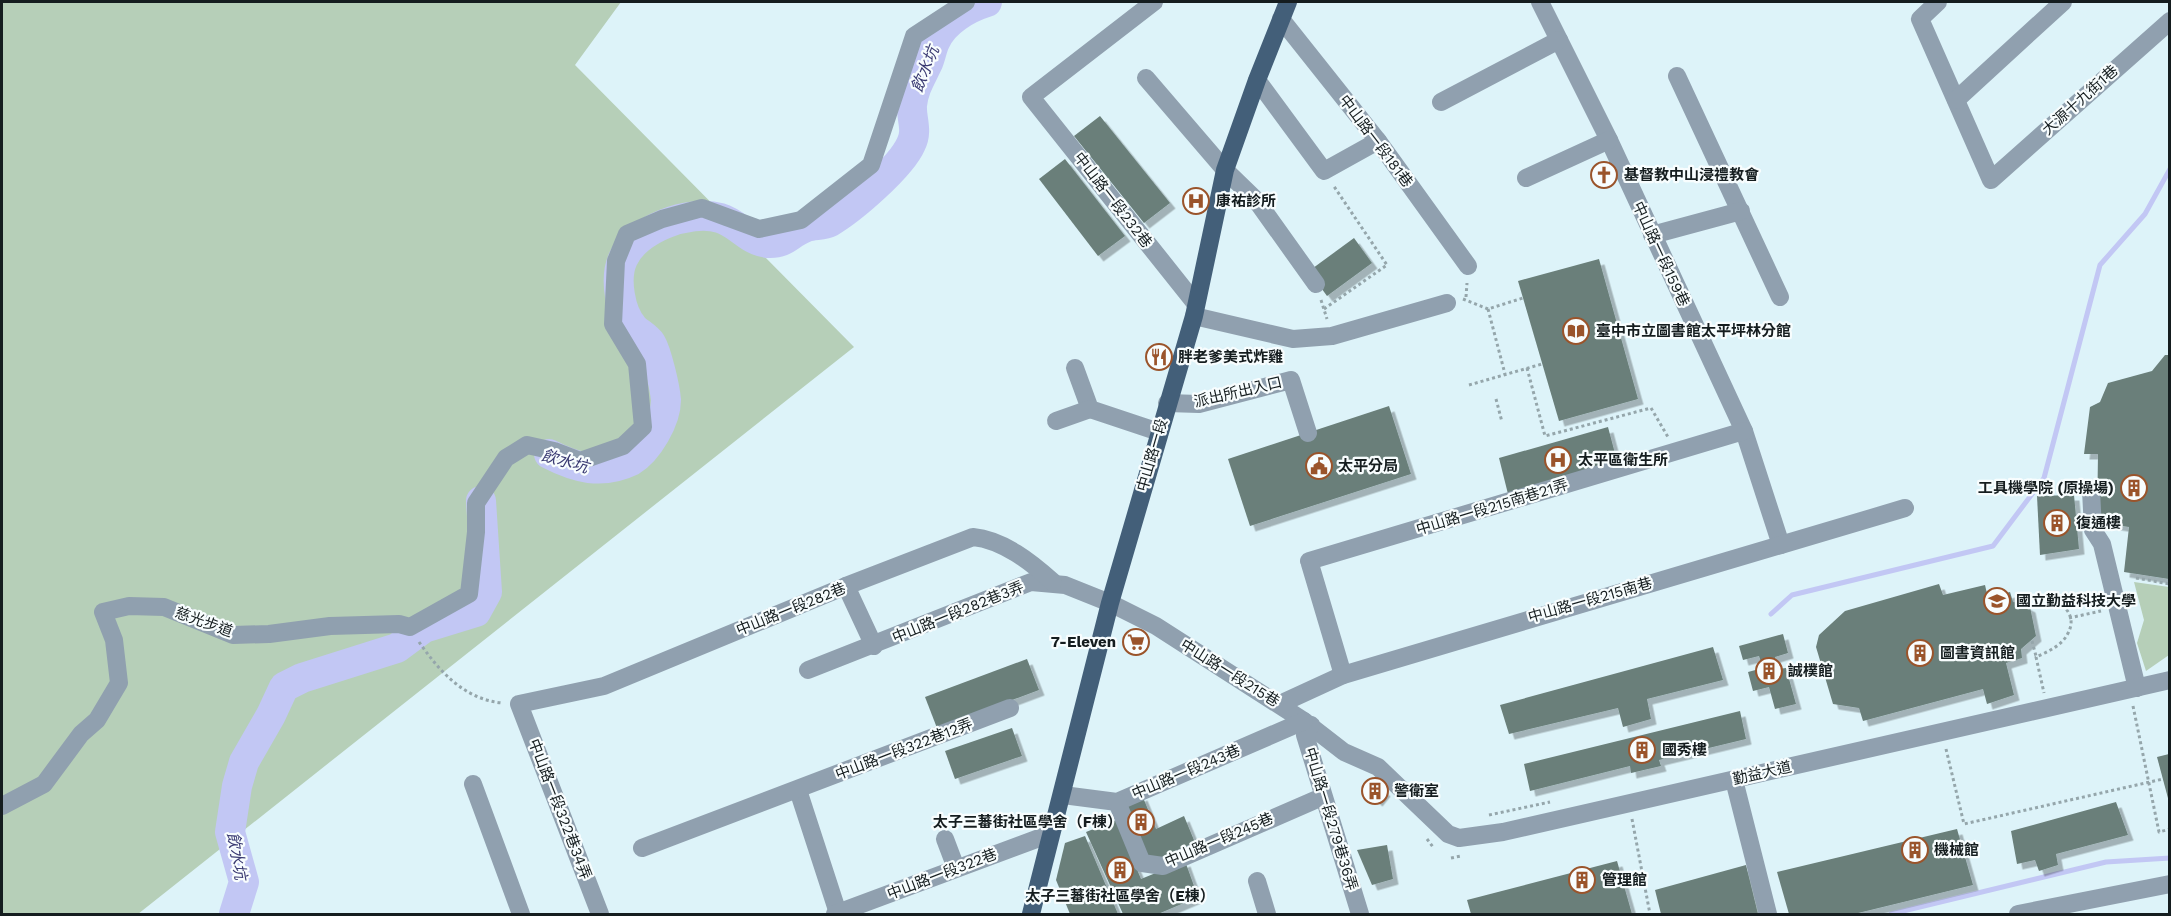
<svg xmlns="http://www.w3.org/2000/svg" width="2171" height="916" viewBox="0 0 2171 916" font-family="'Work Sans','Noto Sans TC',sans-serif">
<defs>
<filter id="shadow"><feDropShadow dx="5.5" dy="5.5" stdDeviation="0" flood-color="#0004"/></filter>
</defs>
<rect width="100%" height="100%" fill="#ddf3f9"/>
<g fill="#b6cfb8">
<path d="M2,2h619l-46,63 279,282 -716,567h-136z"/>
<path d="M2134,582l35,5v68l-23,16 -9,-28 7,-23z"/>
</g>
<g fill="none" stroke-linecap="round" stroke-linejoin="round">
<g stroke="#c2c7f4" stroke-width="5">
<path d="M1771,614l21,-19 201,-49 51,-68 56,-213 45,-51 25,-45"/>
<path d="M1891,914l215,-52 64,-4"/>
</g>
<g stroke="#c2c7f4" stroke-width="30">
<path d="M549,454c27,14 53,21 82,7 17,-10 35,-41 35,-61 -1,-12 -9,-47 -15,-57 -4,-6 -12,-10 -17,-15 -14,-15 -20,-50 -11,-69 13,-30 66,-50 97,-41 18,5 28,23 48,25 18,1 21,-9 36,-15 8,-4 18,-2 26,-6 22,-13 71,-55 81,-78 7,-14 0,-25 1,-39 2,-17 9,-27 16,-42 3,-7 4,-15 7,-21 9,-21 33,-34 52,-40"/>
<path d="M234,914l10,-32 -14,-50 7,-46 7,-24 27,-47 13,-28 18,-9 95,-30 27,-20 52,-16 11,-20 -6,-91"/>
</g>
</g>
<g fill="#6a7f7a" filter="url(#shadow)">
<path d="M1100,116l70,87 -26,20 -70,-87z"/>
<path d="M1065,159l60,77 -27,20 -59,-77z"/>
<path d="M1354,238l18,25 -45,33 -18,-25z"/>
<path d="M1599,259l39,140 -79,22 -41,-140z"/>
<path d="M2165,355h4v224l-45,-7 5,-45 -32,-5 1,-68h-14l6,-47 10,-5 8,-19 44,-12z"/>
<path d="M1389,406l22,68 -161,52 -22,-67z"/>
<path d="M1608,427l9,34 -109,33 -9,-36z"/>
<path d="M2074,495l5,54 -39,6 -3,-59z"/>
<path d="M1939,584l4,11 42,-10 3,13 22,-6 3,10 9,1 8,4 6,29 -15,13 1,9 -16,5 8,32 -27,9 -4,-15 -120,32 -4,-13 -26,-4 -17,-57 3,-12 26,-24z"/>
<path d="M1783,634l5,19 -13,4 3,12 8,-1 10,36 -21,5 -6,-22 -16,4 -5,-19 15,-4 -4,-12 -16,4 -4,-14z"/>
<path d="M1713,647l10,33 -76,19 4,20 -28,8 -5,-19 -109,26 -9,-29z"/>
<path d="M1027,659l12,31 -102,38 -12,-31z"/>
<path d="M1740,711l6,28 -87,21 2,6 -30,7 -1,-7 -100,25 -6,-27z"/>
<path d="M1012,728l10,28 -67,23 -10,-28z"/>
<path d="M2169,754v48l-12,-45z"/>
<path d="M1373,781l12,10 -8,10 -11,-10z"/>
<path d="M1142,795l14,34 28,-13 12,29 -35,15 -18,-6 -21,-50z"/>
<path d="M2116,802l12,33 -72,19 2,11 -19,6 -4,-11 -18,4 -6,-33z"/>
<path d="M1116,820l25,59 44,-18 13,36 -40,17h-35l-37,-82z"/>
<path d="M1957,829l16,56 -119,29h-65l-12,-42z"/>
<path d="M1085,836l33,78h-48l-14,-34 9,-37z"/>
<path d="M1387,845l6,34 -21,6 -15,-35z"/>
<path d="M1617,861l15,53h-161l-4,-14z"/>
<path d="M1746,865l12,49h-97l-6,-24z"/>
</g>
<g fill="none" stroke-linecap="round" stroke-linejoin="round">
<g stroke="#95a6ab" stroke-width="3" stroke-dasharray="3 3" stroke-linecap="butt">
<path d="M1466,297l1,-14"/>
<path d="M1463,299l25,10 35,-11"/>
<path d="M1321,300l6,19"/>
<path d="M1324,309l63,-44 -54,-80"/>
<path d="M1488,309l17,65"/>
<path d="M1527,368l18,68 106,-28 17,29"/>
<path d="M1469,385l73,-21"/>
<path d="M1496,399l6,23"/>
<path d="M2136,578l34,6"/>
<path d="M2022,603c22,-13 62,4 45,32 -6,11 -20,17 -31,22l8,36"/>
<path d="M2069,618l32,-7"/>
<path d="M2032,641l4,15"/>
<path d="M419,642c21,30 45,57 83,61"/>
<path d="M2133,706l26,126 11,-3"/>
<path d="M1946,749l18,75 199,-45"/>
<path d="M1489,815l61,-13"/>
<path d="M1632,819l18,95"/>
<path d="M1427,839l6,8"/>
<path d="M1451,858l10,-2"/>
</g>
<g stroke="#90a0af" stroke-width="18">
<path d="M1154,2l-123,95 164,206"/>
<path d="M1540,2l69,138 135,291 37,114"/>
<path d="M1938,2l-18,17 71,161 179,-159"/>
<path d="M1281,19l97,122 90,125"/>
<path d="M1677,76l103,221"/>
<path d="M1146,78l79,92 31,30 60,84"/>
<path d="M1257,80l67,91 54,-30"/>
<path d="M1956,100l107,-98"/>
<path d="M1441,102l118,-62"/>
<path d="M1526,178l83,-38"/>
<path d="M1652,235l89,-24"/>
<path d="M1194,316l99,23 39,-3 115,-33"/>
<path d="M1075,368l15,41 69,23"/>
<path d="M1167,403l32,1 92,-24 17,53"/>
<path d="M1056,421l34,-12"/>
<path d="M2091,490l2,40 9,14 35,144"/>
<path d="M1309,561l435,-130"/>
<path d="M1310,564l33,111"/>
<path d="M846,586l28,60"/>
<path d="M808,670l223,-88 34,3 45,18 46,23 148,95 40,31 34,15 70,67 11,4 44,-6 667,-152"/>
<path d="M1280,704l63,-29 562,-167"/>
<path d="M1311,725l-6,10 55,179"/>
<path d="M1734,780l34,134"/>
<path d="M473,784l48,130"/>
<path d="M798,790l40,123"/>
<path d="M1063,795l54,7 187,-81"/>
<path d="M1117,802l25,61 21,3 159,-69"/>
<path d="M2,806l42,-22 37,-50 16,-14 22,-37 -5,-43 -11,-28 26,-6 35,1 69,28 36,-1 61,-8 69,-2 11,3 59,-33 7,-62v-29l30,-45 21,-13 27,6 26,10 43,-15 20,-19 -6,-63 -24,-40 3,-63 11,-27 35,-15 40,-11 57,21 42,-9 70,-55 43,-129 52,-34"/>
<path d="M945,839l11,29"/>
<path d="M642,848l368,-140"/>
<path d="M1257,881l10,33"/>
<path d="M600,914l-81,-210 85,-18 242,-100 127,-49c30,3 58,25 80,45"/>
<path d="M835,914l215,-80"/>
<path d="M2018,914l152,-30"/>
</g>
<path stroke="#435f79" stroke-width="18" d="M1031,914l79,-311 84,-287 31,-146 32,-90 31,-78"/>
</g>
<defs>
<symbol id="church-ring" viewBox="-11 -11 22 22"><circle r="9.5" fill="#f8fdfe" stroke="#9a542b" stroke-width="1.5"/><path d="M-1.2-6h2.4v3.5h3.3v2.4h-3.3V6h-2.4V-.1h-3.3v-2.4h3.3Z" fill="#9a542b"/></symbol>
<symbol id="hospital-ring" viewBox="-11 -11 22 22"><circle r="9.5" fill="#f8fdfe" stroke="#9a542b" stroke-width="1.5"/><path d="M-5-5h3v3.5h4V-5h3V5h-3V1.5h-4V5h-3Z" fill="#9a542b"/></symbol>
<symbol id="library-ring" viewBox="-11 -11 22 22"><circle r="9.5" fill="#f8fdfe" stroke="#9a542b" stroke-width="1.5"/><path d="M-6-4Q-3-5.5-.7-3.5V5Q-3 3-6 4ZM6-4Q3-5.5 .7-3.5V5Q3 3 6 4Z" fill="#9a542b"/></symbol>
<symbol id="restaurant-ring" viewBox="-11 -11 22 22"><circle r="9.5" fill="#f8fdfe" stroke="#9a542b" stroke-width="1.5"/><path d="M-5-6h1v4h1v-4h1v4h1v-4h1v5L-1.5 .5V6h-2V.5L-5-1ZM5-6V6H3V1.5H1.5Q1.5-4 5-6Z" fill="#9a542b"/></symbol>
<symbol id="civic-ring" viewBox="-11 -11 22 22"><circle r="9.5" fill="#f8fdfe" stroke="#9a542b" stroke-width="1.5"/><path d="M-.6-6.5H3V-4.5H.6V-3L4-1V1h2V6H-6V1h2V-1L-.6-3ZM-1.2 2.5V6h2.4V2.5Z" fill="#9a542b"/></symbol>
<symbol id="building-ring" viewBox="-11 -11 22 22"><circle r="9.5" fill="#f8fdfe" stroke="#9a542b" stroke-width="1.5"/><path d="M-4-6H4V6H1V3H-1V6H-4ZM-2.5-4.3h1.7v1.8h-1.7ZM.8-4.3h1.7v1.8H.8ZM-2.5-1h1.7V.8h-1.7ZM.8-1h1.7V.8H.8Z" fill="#9a542b"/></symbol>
<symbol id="university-ring" viewBox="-11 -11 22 22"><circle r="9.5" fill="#f8fdfe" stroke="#9a542b" stroke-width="1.5"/><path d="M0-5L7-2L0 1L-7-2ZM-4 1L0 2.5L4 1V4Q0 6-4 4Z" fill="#9a542b"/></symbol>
<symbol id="supermarket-ring" viewBox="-11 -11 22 22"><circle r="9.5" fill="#f8fdfe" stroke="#9a542b" stroke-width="1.5"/><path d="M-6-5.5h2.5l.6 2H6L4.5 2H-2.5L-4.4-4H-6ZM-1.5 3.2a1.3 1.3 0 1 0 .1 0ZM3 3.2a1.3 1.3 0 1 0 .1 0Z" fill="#9a542b"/></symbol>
</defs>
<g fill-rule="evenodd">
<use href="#church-ring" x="1589" y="160" width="30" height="30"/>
<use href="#hospital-ring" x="1181" y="186" width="30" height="30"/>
<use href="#library-ring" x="1561" y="316" width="30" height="30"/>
<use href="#restaurant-ring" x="1144" y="342" width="30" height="30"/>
<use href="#hospital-ring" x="1543" y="445" width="30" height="30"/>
<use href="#civic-ring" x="1304" y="451" width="30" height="30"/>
<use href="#building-ring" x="2119" y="473" width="30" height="30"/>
<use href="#building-ring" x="2042" y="508" width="30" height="30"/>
<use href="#university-ring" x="1982" y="586" width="30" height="30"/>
<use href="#supermarket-ring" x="1121" y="627" width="30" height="30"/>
<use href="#building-ring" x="1905" y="638" width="30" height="30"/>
<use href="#building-ring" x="1754" y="656" width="30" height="30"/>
<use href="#building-ring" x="1627" y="735" width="30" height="30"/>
<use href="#building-ring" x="1360" y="776" width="30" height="30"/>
<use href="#building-ring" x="1126" y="807" width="30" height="30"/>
<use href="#building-ring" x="1900" y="835" width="30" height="30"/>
<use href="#building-ring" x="1105" y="855" width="30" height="30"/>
<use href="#building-ring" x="1567" y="865" width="30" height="30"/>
</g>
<g text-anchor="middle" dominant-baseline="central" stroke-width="4.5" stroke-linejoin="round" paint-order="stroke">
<g font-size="15" fill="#151d1f" stroke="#f8fdfe">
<text transform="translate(2080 100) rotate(-42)">大源十九街1巷</text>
<text transform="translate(1376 141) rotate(53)">中山路一段181巷</text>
<text transform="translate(1113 200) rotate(52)">中山路一段232巷</text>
<text transform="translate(1661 254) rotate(65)">中山路一段159巷</text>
<text transform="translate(1238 392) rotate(-13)">派出所出入口</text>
<text transform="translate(1152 455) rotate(-74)">中山路一段</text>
<text transform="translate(1492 507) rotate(-17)">中山路一段215南巷21弄</text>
<text transform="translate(1590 600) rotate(-16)">中山路一段215南巷</text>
<text transform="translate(791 609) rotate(-22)">中山路一段282巷</text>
<text transform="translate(958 612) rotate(-22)">中山路一段282巷3弄</text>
<text transform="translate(204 622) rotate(20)">慈光步道</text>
<text transform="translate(1230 673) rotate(32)">中山路一段215巷</text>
<text transform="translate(904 749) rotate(-21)">中山路一段322巷12弄</text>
<text transform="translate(1186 772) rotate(-23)">中山路一段243巷</text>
<text transform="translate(1762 773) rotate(-13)">勤益大道</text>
<text transform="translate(560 809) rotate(69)">中山路一段322巷34弄</text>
<text transform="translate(1331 819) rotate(73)">中山路一段279巷36弄</text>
<text transform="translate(1219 840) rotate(-23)">中山路一段245巷</text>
<text transform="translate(942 874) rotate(-21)">中山路一段322巷</text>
</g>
<g font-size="15" font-weight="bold" fill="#151d1f" stroke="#f8fdfe" text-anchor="start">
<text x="1624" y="175">基督教中山浸禮教會</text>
<text x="1216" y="201">康祐診所</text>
<text x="1596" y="331">臺中市立圖書館太平坪林分館</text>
<text x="1178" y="357">胖老爹美式炸雞</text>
<text x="1578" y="460">太平區衛生所</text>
<text x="1338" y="466">太平分局</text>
<text x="2114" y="488" text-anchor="end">工具機學院 (原操場)</text>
<text x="2076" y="523">復通樓</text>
<text x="2016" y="601">國立勤益科技大學</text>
<text x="1116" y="642" text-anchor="end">7-Eleven</text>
<text x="1940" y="653">圖書資訊館</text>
<text x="1788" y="671">誠樸館</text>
<text x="1662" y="750">國秀樓</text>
<text x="1394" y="791">警衛室</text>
<text x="1122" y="822" text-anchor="end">太子三蕃街社區學舍（F棟）</text>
<text x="1934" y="850">機械館</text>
<text x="1602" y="880">管理館</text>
<text x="1120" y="896" text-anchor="middle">太子三蕃街社區學舍（E棟）</text>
</g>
<g font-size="16" font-style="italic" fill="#3a3a72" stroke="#f8fdfe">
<text transform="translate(925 69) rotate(-68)">飲水坑</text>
<text transform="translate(565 461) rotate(16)">飲水坑</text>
<text transform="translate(237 856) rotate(80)">飲水坑</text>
</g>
</g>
<rect width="2171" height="916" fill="none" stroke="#151d1f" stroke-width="6"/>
</svg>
